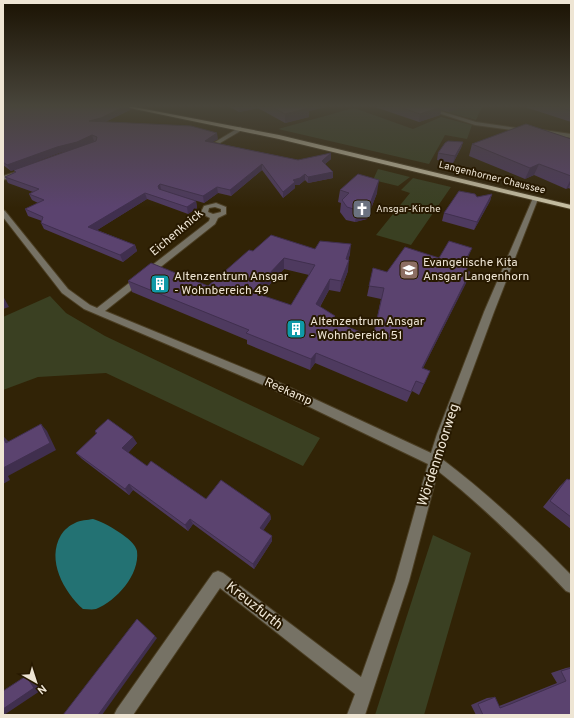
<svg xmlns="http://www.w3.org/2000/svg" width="574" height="718" viewBox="0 0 574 718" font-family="Overpass,sans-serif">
<rect width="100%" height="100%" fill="#312306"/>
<g fill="#3a4022">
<path d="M448,107h34l-6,13 -37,-10z"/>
<path d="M354,108l59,21 28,-12 31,8 -5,14 -22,-4 -16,29 -151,-35z"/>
<path d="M378,169l32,8 -12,9 -25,-6z"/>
<path d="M413,178l38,9 -40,58 -35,-10 34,-42 -9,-3z"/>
<path d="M50,296l16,17 39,23 215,102 -17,28 -197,-93 -68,4 -35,13v-73z"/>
<path d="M433,535l38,18 -47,162h-49z"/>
</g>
<path fill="#237273" d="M93,519c11,3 42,20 44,32 3,24 -21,50 -41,58 -4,1 -9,0 -13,0 -19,-17 -37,-49 -22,-74 3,-5 9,-10 14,-12 5,-3 13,-3 18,-4z"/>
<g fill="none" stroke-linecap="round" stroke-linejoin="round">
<defs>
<g id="minor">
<path d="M420,107h7l49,15 54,8 -3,2 -52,-7z"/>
<path d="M240,127l3,2 -1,1 -22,13 -5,-1z"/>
<path d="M543,130l28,4v4l-30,-5v-2z"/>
<path d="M19,171l2,1v2l-18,6v-4z"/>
<path d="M533,198l5,1 -44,113 -45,122 -7,25c46,35 89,75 129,116v18l-5,-2c-40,-42 -82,-84 -128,-120l-29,110 -44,134h-18l8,-21 -135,-106 -87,127h-19l3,-6 96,-136 5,-2 5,2 138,104 34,-96 33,-117 -158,-76 -186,-79 -22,-16 -59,-76v-7l2,1 63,78 22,16 7,3 112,-87 1,-3 -6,-3 -3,-3 3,-6 12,-3 10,4v7l-8,4 -3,6 -110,87 173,71 153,71 6,-19 47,-122zM215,207l6,2v3l-8,2 -5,-2 1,-4z"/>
</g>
<path id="major" d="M125,107h9l145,28 292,70v4l-292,-70z"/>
</defs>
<use href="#minor" stroke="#4b3e23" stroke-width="2"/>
<use href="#major" stroke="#4b3e23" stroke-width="2"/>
<use href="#minor" fill="#767265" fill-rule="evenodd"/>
<use href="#major" fill="#c9c1a4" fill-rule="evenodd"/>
</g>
<g fill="#4e3a5f" fill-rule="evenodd">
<path d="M3,107h126l1,3 -25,12 113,17 -6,3 86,18 33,-1 -6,5 8,14 -25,5 -3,-3 -6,5h-4v3l-12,10 -21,-28 -31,26 -13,-3 -14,10 -28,-8 20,6 1,7 -9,6 -41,-15 -50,31 38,15 2,6 -14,11 -79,-33 -3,-6 1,-2 -14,-5 -3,-7 13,-6 -6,-3 -3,-6 4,-2 -25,-9 -3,-6 10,-5 -1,-2 55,-20 -10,3 -48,18 -8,-6z"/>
<path d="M230,107h96l-17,4v6l-24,6 -27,-15 -19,4z"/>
<path d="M375,107h85l-1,1 -10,4 -8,-2 -1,5 -21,7z"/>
<path d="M525,107h46v15z"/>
<path d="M571,139v50l-3,-1 -2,1 -32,-14 -9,4 -56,-23 3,-12z"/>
<path d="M463,142l-2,6 -8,15 -16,-3 1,-7z"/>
<path d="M340,190l37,3 -10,26 -12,3 -9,-2 -6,-8 1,-9 -3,-1z"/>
<path d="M492,194l-2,7 -16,29 -32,-9 2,-8 33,-16z"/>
<path d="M315,249l35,5 -2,6v11l-8,21 -11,-2 -9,17 15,9v6l38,15 8,-38 -14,-3 6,-28 14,4 52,-14h29l-4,7 2,6v12l-43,85 7,3 -11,24 -7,-4 -5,11 -92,-39 -5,7 -63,-26v-4l-115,-48 -4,-11 80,5 45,-35zM284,269l25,6 -18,30 -31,-10z"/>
<path d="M95,431l42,12 -9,10 19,13 59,33 64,15 1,5 -8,11 9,6v5l-18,28 -61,-45 -5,7 -55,-41 -4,5 -47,-36 -6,-6 20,-19z"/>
<path d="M571,478v51l-28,-22 17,-21 7,-7 1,1z"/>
<path d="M571,667v48h-95l-5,-10 16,-7 8,-1 4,9 58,-23 -6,-10 15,-5z"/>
</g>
<g fill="#402f4e">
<path d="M123,107h6l1,3 -27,13 -14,-2z"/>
<path d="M239,107h19v1l-19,4z"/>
<path d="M303,107h23l-17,4v6l-24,6v-9z"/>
<path d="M442,107l-2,8 -21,7 1,-8z"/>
<path d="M450,107h10l-1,1 -10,4z"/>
<path d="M217,133l1,6 -12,7 -1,-5z"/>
<path d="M92,135l2,6 -14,7 -21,5 -48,18 -4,-6 50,-18z"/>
<path d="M463,142l-2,6 -8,15 2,-7z"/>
<path d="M331,153v6l-10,8 1,-6z"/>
<path d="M262,164v6l-31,26 -1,-6z"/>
<path d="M539,164l-5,11 -9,4 5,-11z"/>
<path d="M333,172v6l-25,5v-6z"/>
<path d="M305,174v6l-6,5h-4v3l-12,10v-6l10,-12z"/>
<path d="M571,179v4l-3,5 -2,1z"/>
<path d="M379,180l-2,13 -10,26 -12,3 2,-12z"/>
<path d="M160,184l1,6 -1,2 -2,-6z"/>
<path d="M217,187l1,6 -14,10 -1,-7z"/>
<path d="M145,193l2,6 -56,35 -3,-7z"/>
<path d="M492,194l-2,7 -16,29 3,-8z"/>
<path d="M196,201l1,7 -9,6 -1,-7z"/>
<path d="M351,244l-1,10 -5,16 1,-11z"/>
<path d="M135,245l2,6 -14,11 -3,-7z"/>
<path d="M472,248l-4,10 -9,17 4,-10z"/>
<path d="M284,258v11l-31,34 -1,-11z"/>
<path d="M349,260l-1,11 -8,21 1,-11z"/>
<path d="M470,272l-4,11 -48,95 4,-10z"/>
<path d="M330,279l-1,11 -14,25 1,-11z"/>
<path d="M3,296l6,11 -6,2z"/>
<path d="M335,316l-1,11 -4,-7z"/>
<path d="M316,353l-1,10 -5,7 1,-11z"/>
<path d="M41,424l6,7 9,19 -48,26 2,4 -7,4v-16z"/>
<path d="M3,436l6,6 -3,1z"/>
<path d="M133,437l4,6 -11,12 -4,-7z"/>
<path d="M129,484l4,6 -4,5 -4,-6z"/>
<path d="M270,514l1,5 -10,15 -1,-6z"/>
<path d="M190,519l3,5 -5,7 -3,-6z"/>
<path d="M272,536v5l-18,28 -1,-5z"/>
<path d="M137,619l20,19 -55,77h-4z"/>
<path d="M26,676l9,1 8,12 -39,26h-1v-6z"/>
</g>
<g fill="#5b436f" stroke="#402f4e" fill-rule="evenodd">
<path d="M3,107h120l-22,11 -12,3 102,5 26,7 -12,8 93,19 33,-7 -9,8 11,11 -25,5 -3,-3 -5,4 -7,2 2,2 -12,10 -21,-28 -32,26 -13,-3 -14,9 -43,-12 -2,2 1,3 37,12 -9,6 -42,-14 -57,34 47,18 -15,10 -79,-32 2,-6 -18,-8 19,-9 -15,-6 10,-5 -34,-12 11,-5 -2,-2 82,-29 1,-4 -5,-2 -15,7 -20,5 -50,18 -4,-3z"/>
<path d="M272,107h35l2,1 -24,6z"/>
<path d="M400,107h41l-21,7z"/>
<path d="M559,107h12v4z"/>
<path d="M526,124l45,15v37l-32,-12 -9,4 -58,-24z"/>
<path d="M448,141l15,1 -8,14 -17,-3 7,-10z"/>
<path d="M358,174l21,6 -10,26 -12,4 -10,-3 -5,-7 7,-7 -9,-3z"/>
<path d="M459,191l16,3 2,3 15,-3 -15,28 -33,-9z"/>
<path d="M271,235l44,14 5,-8 31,3 -5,15 3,1 -8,21 -11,-2 -14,25 19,12 -5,4 43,17 11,-49 -15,-2 4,-18 14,4 18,-25 34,11 10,-17 23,7 -9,17 5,1 -2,5 4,1 -48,96 8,3 -6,13 -8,-3 -5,11 -95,-39 -5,6 -65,-26 3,-3 -121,-49 23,-18 57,23 41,-36 4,1zM284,258l31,7 -24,40 -39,-13z"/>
<path d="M108,419l25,18 -11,11 25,18 4,-5 55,38 15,-19 49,34 -10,14 12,8 -19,28 -63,-45 -5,6 -56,-41 -4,5 -49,-36 21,-20 -2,-2z"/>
<path d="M41,424l9,19 -47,25v-31l3,6z"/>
<path d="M571,478v39l-21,-16 17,-22 2,1z"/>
<path d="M137,619l18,17 -57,79h-35z"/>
<path d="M571,668v47h-88l-5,-11 17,-7 5,11 13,-5 53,-22 -5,-10z"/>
<path d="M26,676l8,12 -31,21v-18z"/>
</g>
<linearGradient id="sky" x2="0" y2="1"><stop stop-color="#1b1303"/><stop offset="0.51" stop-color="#48453b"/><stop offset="1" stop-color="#48453b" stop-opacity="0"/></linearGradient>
<rect width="574" height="208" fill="url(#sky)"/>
<defs>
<symbol id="church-square" viewBox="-11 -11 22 22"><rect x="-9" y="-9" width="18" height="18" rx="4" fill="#6b7280" stroke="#271900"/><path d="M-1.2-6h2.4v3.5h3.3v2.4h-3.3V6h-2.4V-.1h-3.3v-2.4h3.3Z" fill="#fff"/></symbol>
<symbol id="school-square" viewBox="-11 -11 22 22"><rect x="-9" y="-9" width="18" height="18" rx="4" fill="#8d6e63" stroke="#271900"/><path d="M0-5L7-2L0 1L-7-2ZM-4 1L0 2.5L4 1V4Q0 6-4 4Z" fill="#fff"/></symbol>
<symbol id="building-square" viewBox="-11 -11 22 22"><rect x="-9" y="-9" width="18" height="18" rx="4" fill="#0f9aa8" stroke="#271900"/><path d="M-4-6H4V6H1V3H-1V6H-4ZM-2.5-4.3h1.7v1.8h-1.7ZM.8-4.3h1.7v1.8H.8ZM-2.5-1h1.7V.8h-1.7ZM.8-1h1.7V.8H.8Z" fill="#fff"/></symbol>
</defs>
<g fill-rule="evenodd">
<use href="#church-square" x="351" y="198" width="22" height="22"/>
<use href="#school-square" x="398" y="259" width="22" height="22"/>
<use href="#building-square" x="149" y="273" width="22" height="22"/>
<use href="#building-square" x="285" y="318" width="22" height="22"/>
</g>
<g text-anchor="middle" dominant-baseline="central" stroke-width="4" stroke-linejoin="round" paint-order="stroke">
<g font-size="10" fill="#eee5d4" stroke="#271900">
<text transform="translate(492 178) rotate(14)">Langenhorner Chaussee</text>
</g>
<g font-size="10" fill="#eee5d4" stroke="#271900" text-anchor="start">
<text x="376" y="209">Ansgar-Kirche</text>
</g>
<g font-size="12" fill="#eee5d4" stroke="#271900">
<text transform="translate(177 233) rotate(-40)">Eichenknick</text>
<text transform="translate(288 392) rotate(24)">Reekamp</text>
</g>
<g font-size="12" fill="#eee5d4" stroke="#271900" text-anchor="start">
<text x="423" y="263">Evangelische Kita<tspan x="423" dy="14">Ansgar Langenhorn</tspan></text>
<text x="174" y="277">Altenzentrum Ansgar<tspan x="174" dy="14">- Wohnbereich 49</tspan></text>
<text x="310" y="322">Altenzentrum Ansgar<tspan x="310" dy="14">- Wohnbereich 51</tspan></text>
</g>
<g font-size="14" fill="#eee5d4" stroke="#271900">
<text transform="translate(439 455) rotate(-72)">Wördenmoorweg</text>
<text transform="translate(254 606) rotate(38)">Kreuzfurth</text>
</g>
</g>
<rect width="574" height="718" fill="none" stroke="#eee5d4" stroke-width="8"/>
<g transform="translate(36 682) rotate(141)" stroke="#271900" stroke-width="3" paint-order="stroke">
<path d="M0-3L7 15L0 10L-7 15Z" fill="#eee5d4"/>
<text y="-6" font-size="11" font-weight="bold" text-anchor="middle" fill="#eee5d4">N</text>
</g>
</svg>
